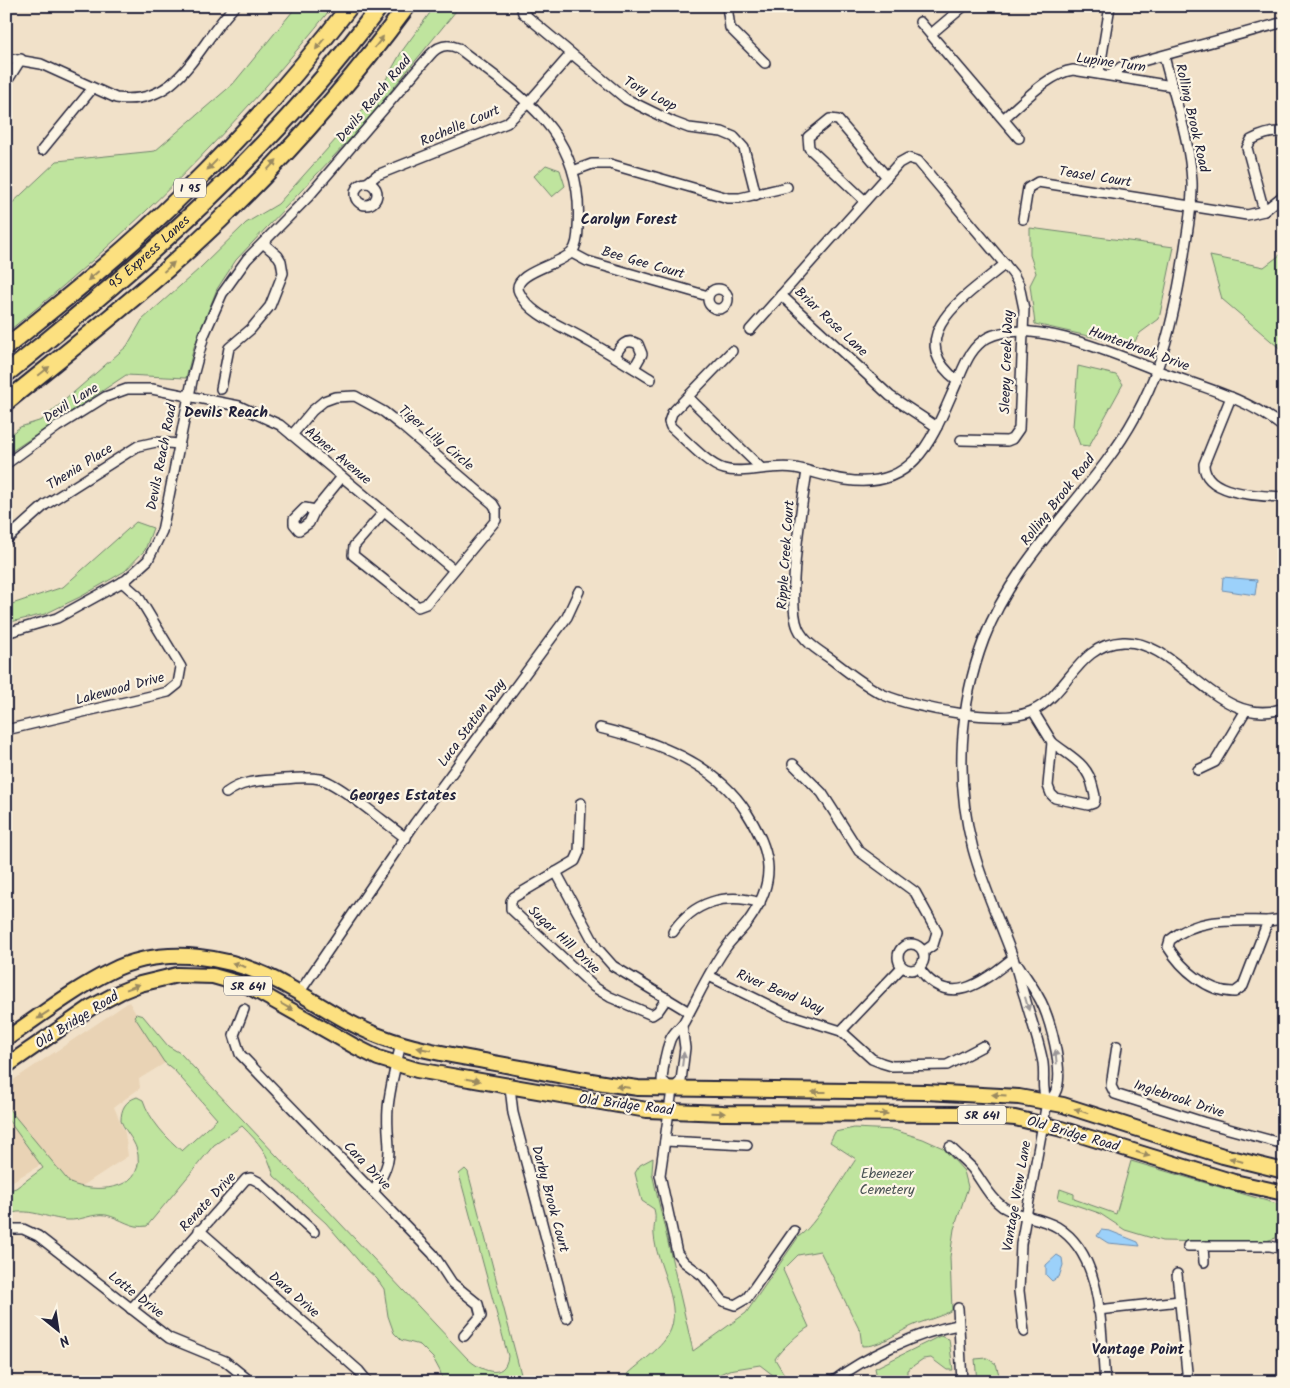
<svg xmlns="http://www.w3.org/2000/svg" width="1290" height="1388" viewBox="0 0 1290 1388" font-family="Kalam,sans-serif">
<rect width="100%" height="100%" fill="#f1e1c9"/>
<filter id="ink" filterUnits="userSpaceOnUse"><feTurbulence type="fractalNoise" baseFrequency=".02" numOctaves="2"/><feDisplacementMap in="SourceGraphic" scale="10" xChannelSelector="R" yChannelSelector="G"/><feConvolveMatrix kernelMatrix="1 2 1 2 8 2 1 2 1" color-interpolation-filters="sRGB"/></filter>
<g filter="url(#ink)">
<path fill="#e9d3b5" d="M129,1002l36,61 -26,16 1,9 -26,19 11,26 3,23 -55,36 -26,-31 -41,24v-100z"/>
<g fill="#bfe49e" stroke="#70836c">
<path d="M297,6h36c-96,121 -206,231 -327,327v-124l51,-48 98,-10 78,-67z"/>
<path d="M435,6h25l-96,118 -128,136 -19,29 -23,58 -8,31 -60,-3 -120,80v-17l14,-11 22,-7 85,-74 15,-26 57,-51 47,-46 32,-19 102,-114 22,-39z"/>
<path d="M546,165l14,5 5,16 -13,11 -18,-21z"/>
<path d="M1030,228l144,19 -15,72 -19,14 -8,13 -97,-22 -5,-39 6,-12 -6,-18z"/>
<path d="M1284,252v100l-62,-53 -12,-43 54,11z"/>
<path d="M1078,366l38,9 7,9 -34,62 -9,-1 -7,-19z"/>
<path d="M136,522l17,6 -8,22 -20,21 -43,25 -37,18 -39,9v-17l57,-19z"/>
<path d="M136,1014l7,2 25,30 12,7 287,305c12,12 38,24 41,-2l-49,-182 6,-5 3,3 55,210h-80l-3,-11 -7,-13 -13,-13 -19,-5 -7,-7 -6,-17 -4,-27 -7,-10 -14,-13 -37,-43 -52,-47c-7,-24 -14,-32 -32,-50l-28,19 -67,81c-16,3 -26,-8 -41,-11 -13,-2 -26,6 -38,5 -21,-1 -41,-14 -62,-5v-24l10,-3 27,-20 -37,-51 2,-9 62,75c23,10 73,9 68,-28 -2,-14 -12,-22 -17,-34 0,-12 4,-20 16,-24l6,3c6,19 24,39 39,51l35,-32 -43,-49 -10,-8 -30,-46z"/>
<path d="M854,1128l40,2 29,9 20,9 21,23 4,16 -14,42 -4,28 2,53c-13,8 -27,10 -40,16 -16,7 -32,21 -50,20l-2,-15 -40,-80 -22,4 -15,15 26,57c-9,5 -29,23 -34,32l13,22 -6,1 -22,-17 -31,5 -16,7v5h-91l4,-6c14,-14 38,-28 45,-47 10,-27 -15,-66 -17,-94 -1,-9 3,-15 0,-26l-12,-8 -7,-28 5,-8 13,-7 -1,15 41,178 53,-38 53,-77c13,-6 47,-62 57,-77l-26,-17 5,-10z"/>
<path d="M1131,1161l153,45v15l-5,-1 -3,18 -17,5 -97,-2 -37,-11 -26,-17 -41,-14 2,-10 14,5v5l42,15z"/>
<path d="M940,1336l9,3 4,31h-6l-16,-12 -8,1 -16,11v10l-2,2h-27l-3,-14z"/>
<path d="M1276,1346h8v30z"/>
<path d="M987,1358l9,6 5,18h-24l-2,-23z"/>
</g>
<g fill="#9cd1fa" stroke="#6b8bae">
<path d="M1223,577l34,3 -2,15 -33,-5z"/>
<path d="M1101,1230l9,1 28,11 2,4 -32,-3 -11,-7z"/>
<path d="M1057,1255l5,3 1,7 -4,12 -7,4 -6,-6v-10z"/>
</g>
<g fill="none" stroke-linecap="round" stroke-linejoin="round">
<defs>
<g id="minor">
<path d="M521,6l2,7 103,86 47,23 16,6 33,4 12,5 10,11 12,47"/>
<path d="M727,6l3,22 35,35"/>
<path d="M920,22l99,116"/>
<path d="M931,34l33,-28"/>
<path d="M6,58l35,6 75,34c65,9 81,-54 119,-92"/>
<path d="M1099,73l11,-67"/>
<path d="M1111,75l10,-8 163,-45"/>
<path d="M6,83l15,-24"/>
<path d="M1004,118c18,-15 45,-45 69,-48l99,16"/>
<path d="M1284,133c-10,-3 -25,3 -33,7l-4,8 17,63 20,-16"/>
<path d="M42,150l50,-61"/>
<path d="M573,171l19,-7h18l118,34h12l47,-11"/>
<path d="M367,183l10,-8 130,-52 22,-21 42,-48"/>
<circle cx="366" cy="194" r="11"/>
<path d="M865,201l-56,-53 -1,-11 22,-18 8,1 49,57"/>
<path d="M1023,219l5,-31 10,-6 209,33 17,-4"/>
<path d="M572,253l15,8 121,35"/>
<circle cx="718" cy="299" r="10"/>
<path d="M781,295l109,101 47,31"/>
<path d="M750,330l149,-167 9,-5 10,3 95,113 6,11 5,24 -5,120 -7,10 -5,2 -46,-1"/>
<path d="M732,351l-60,62 -3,9 2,5c13,11 37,38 53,42 19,6 48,-5 71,-1 17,3 34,10 51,12 72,11 88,-47 112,-100 7,-16 13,-33 29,-42 41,-23 133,18 174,34 42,15 88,27 123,56"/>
<path d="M615,356c5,-9 10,-19 23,-12l4,10 -8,14"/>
<path d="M958,381c-60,-46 13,-88 47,-117"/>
<path d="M221,389l8,-41 22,-19 19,-23 13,-33 -2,-12 -3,-5 -15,-13"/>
<path d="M688,397l73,71"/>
<path d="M1231,397l-27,67c-1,31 57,32 80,33"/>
<path d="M292,435l20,-24 12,-10 11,-4 20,-1 29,16 19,15 90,77 3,5v11l-70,84 -8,3 -65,-52 1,-9 30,-34"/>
<path d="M6,464l51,-37 48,-30 22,-8h25l87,17 41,19 174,145"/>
<path d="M807,471c-5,33 -21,129 -9,157 6,14 21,23 33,31 17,13 34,27 53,36 30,13 119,30 148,16 37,-17 45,-67 91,-69 56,-3 95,90 161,66"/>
<path d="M305,508l10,2 -6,13 -10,7 -5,-6v-5z"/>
<path d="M315,510l27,-33"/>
<path d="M6,540l39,-35 93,-59 18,-4 23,2"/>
<path d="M6,633l51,-15 69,-38 22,-20 14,-29 31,-155 11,-41 18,-41 25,-35 62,-63 121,-141c8,-9 16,-12 28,-7 65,50 127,85 120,179 0,8 -1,19 -6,25 -10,12 -62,21 -53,40 11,24 46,35 67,48 22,12 44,26 65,39"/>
<path d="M1033,711l19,31"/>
<path d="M600,728c54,13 116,35 147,85 26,41 30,69 0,110 -6,8 -14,15 -20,23 -17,23 -29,51 -43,76 -4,6 -11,10 -14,18 -4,11 -7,28 -8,40l10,10"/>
<path d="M6,730l162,-38 10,-8 3,-17 -43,-71 -16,-14"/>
<path d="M1052,742c18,15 36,21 41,46 1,5 4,10 1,15l-6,2 -33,-7 -4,-4 -3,-8z"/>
<path d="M793,764l29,29 37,58 56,41 22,40 -4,13 -10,7"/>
<path d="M1198,770l17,-8 31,-52"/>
<path d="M226,793c15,-11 29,-12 47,-13 15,-1 32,-4 47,-1 19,4 67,46 86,59"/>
<path d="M581,803l-2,49 -4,9 -61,36 -3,4v8l83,78 16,10 42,18 6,-4 9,-13"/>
<path d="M556,872l41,76 16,18 76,46"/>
<path d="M1268,921l-25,65 -8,6c-27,1 -54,-24 -67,-45l2,-7c28,-23 63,-19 98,-19z"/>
<path d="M1268,921l16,-2"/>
<path d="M673,932c20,-30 53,-40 87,-29"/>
<circle cx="911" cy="957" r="13"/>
<path d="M1019,966c6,10 13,19 19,30 11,18 28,78 17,97 -1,3 -5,6 -8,9l-26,142 -2,47 5,41"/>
<path d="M919,968c30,43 65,13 94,-10"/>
<path d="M709,976l78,38 54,17 31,28 10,4 10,3 55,-1 36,-19"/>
<path d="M299,993l116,-170 152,-206 12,-26"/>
<path d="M244,1009l-10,26 6,19 193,200 19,29 26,21 3,12 -17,20"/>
<path d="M682,1025l3,23 -4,33 -9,9 -12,85 17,78 7,9 19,14 20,25 12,4 12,-7 47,-67"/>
<path d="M841,1031l61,-64"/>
<path d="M1117,1046l-6,40 4,8 88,28 81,22"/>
<path d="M510,1087l3,26 54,205"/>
<path d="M1047,1102c-6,-14 -2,-24 -4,-39 -4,-22 -12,-43 -18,-65 -5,-14 -8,-29 -13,-43 -13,-35 -29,-69 -39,-106 -18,-68 -14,-144 11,-210 26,-68 78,-119 121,-176 51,-67 66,-127 79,-208 3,-24 9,-48 8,-73 -2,-42 -18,-85 -28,-126"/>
<path d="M665,1141l82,4"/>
<path d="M950,1147c7,7 15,14 22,21 10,13 17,29 31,39 16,10 37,10 54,20 48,29 43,105 48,155"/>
<path d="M373,1192c26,-40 12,-43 15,-84 2,-22 8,-43 13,-64"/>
<path d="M6,1229h17l15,7 131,102 56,23 26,21"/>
<path d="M199,1230l160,141 9,11"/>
<path d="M1188,1246h82l14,3"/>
<path d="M1203,1246l1,16"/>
<path d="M1177,1274l11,108"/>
<path d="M958,1308l4,74"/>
<path d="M131,1309l115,-130 5,-1 8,4 55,50"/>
<path d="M1098,1310l82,-9"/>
<path d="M832,1382c33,-25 86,-50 126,-57"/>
</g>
<g id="primary">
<path d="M6,1039c34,-23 68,-50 105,-68 54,-27 123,-15 174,14 32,17 63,40 97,52 34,13 71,18 107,25 49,9 99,20 149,26l288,4 93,5 44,8 160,51 61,15"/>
<path d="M6,1066l84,-58 30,-16 20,-8 37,-9 36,1 35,10 106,60 24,12 39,12 230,40 76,3 243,1 49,4 43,10 176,54 50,11"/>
</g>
<g id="motorway">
<path d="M6,347c61,-49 123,-99 178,-154 60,-58 115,-121 166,-187"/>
<path id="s1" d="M6,374c137,-110 269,-226 374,-368"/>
<path d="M6,402c54,-44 109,-87 161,-133 88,-78 170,-168 240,-263"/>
</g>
</defs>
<use href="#minor" stroke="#22223b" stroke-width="12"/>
<use href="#primary" stroke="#22223b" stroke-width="18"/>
<use href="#motorway" stroke="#22223b" stroke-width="20"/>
<use href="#minor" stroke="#fcf5e5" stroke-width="9"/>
<use href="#primary" stroke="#fce080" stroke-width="14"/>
<use href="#motorway" stroke="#fce080" stroke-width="16"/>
</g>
<defs><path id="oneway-solid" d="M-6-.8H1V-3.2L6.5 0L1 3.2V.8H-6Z" transform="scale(1.25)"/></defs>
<g fill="#9a8a61">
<use href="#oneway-solid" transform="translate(379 42) rotate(-52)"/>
<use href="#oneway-solid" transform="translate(320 44) rotate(128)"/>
<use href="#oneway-solid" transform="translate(212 165) rotate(134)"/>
<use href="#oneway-solid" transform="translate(272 165) rotate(-47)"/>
<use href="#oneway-solid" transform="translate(169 267) rotate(-42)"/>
<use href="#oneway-solid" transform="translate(93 276) rotate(139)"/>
<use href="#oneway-solid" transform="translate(44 371) rotate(-39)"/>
<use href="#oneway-solid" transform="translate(239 965) rotate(-163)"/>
<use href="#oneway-solid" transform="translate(133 987) rotate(-21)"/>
<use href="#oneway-solid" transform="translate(287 1007) rotate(30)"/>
<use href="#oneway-solid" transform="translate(43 1015) rotate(146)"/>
<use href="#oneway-solid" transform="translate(424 1049) rotate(-169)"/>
<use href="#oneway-solid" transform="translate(473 1080) rotate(10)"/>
<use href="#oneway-solid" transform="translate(623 1087) rotate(-173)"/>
<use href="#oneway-solid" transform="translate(819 1092) rotate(180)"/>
<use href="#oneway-solid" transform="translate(999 1095) rotate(-176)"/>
<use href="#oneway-solid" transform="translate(1081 1111) rotate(-163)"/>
<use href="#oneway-solid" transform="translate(718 1113) rotate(2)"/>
<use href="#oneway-solid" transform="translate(881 1114)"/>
<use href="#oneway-solid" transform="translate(1143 1154) rotate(17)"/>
<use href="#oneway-solid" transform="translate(1236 1160) rotate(-164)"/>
</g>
<g fill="#9a9698">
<use href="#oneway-solid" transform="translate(1027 1004) rotate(74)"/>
<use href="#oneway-solid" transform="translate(1056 1057) rotate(-96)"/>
<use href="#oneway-solid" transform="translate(683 1059) rotate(-83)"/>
</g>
</g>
<g text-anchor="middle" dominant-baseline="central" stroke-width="4.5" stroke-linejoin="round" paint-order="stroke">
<g fill="#fcf5e5" stroke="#63616e" stroke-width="1">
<rect x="174" y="178.5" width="32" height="19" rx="4"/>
<rect x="224" y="976.5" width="48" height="19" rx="4"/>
<rect x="958" y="1105.5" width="48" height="19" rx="4"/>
</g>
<g font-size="12" font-weight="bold" fill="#22223b">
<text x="190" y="188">I 95</text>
<text x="248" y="986">SR 641</text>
<text x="982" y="1115">SR 641</text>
</g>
<g font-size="14" fill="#22223b" stroke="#fcf5e5">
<text transform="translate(1111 63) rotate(8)">Lupine Turn</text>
<text transform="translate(650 94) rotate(28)">Tory Loop</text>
<text transform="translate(374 99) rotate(-50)">Devils Reach Road</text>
<text transform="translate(1192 118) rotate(77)">Rolling Brook Road</text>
<text transform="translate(460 126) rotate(-23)">Rochelle Court</text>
<text transform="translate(1095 177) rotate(9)">Teasel Court</text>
<text stroke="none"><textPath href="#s1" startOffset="188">95 Express Lanes</textPath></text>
<text transform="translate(643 263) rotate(16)">Bee Gee Court</text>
<text transform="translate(831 322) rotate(43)">Briar Rose Lane</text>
<text transform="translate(1139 349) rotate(20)">Hunterbrook Drive</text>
<text transform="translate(1007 362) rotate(-88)">Sleepy Creek Way</text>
<text transform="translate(71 403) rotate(-32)">Devil Lane</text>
<text transform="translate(436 438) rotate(40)">Tiger Lily Circle</text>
<text transform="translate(338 456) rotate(40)">Abner Avenue</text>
<text transform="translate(162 457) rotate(-79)">Devils Reach Road</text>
<text transform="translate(80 467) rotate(-32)">Thenia Place</text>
<text transform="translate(1058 500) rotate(-52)">Rolling Brook Road</text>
<text transform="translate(786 555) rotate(-86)">Ripple Creek Court</text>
<text transform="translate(120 689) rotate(-15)">Lakewood Drive</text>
<text transform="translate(472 723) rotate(-54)">Luca Station Way</text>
<text transform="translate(564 940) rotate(43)">Sugar Hill Drive</text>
<text transform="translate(780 992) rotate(23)">River Bend Way</text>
<text transform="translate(77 1020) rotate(-32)">Old Bridge Road</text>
<text transform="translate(1179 1099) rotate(18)">Inglebrook Drive</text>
<text transform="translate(626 1105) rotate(7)">Old Bridge Road</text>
<text transform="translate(1073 1134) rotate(16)">Old Bridge Road</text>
<text transform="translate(367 1166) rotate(46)">Cara Drive</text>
<text transform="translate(1017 1196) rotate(-80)">Vantage View Lane</text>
<text transform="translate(550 1199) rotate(75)">Darby Brook Court</text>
<text transform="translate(208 1202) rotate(-47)">Renate Drive</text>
<text transform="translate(136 1295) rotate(38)">Lotte Drive</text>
<text transform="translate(294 1295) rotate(41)">Dara Drive</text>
</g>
<g font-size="14" fill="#495254" stroke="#fcf5e5">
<text x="887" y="1174">Ebenezer<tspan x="887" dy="16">Cemetery</tspan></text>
</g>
<g font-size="15" font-weight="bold" fill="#22223b" stroke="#fcf5e5">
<text x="629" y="220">Carolyn Forest</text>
<text x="226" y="413">Devils Reach</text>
<text x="403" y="796">Georges Estates</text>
<text x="1138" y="1350">Vantage Point</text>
</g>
</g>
<rect width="1290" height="1388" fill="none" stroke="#fcf5e5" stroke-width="25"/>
<rect x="12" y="12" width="1265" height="1363" fill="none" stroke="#22223b" stroke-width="2" filter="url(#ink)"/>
<g transform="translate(58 1330) rotate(150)" stroke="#fcf5e5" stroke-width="4" paint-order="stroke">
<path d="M0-4L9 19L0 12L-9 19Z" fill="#22223b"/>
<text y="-8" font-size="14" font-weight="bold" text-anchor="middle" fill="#22223b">N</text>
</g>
</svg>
